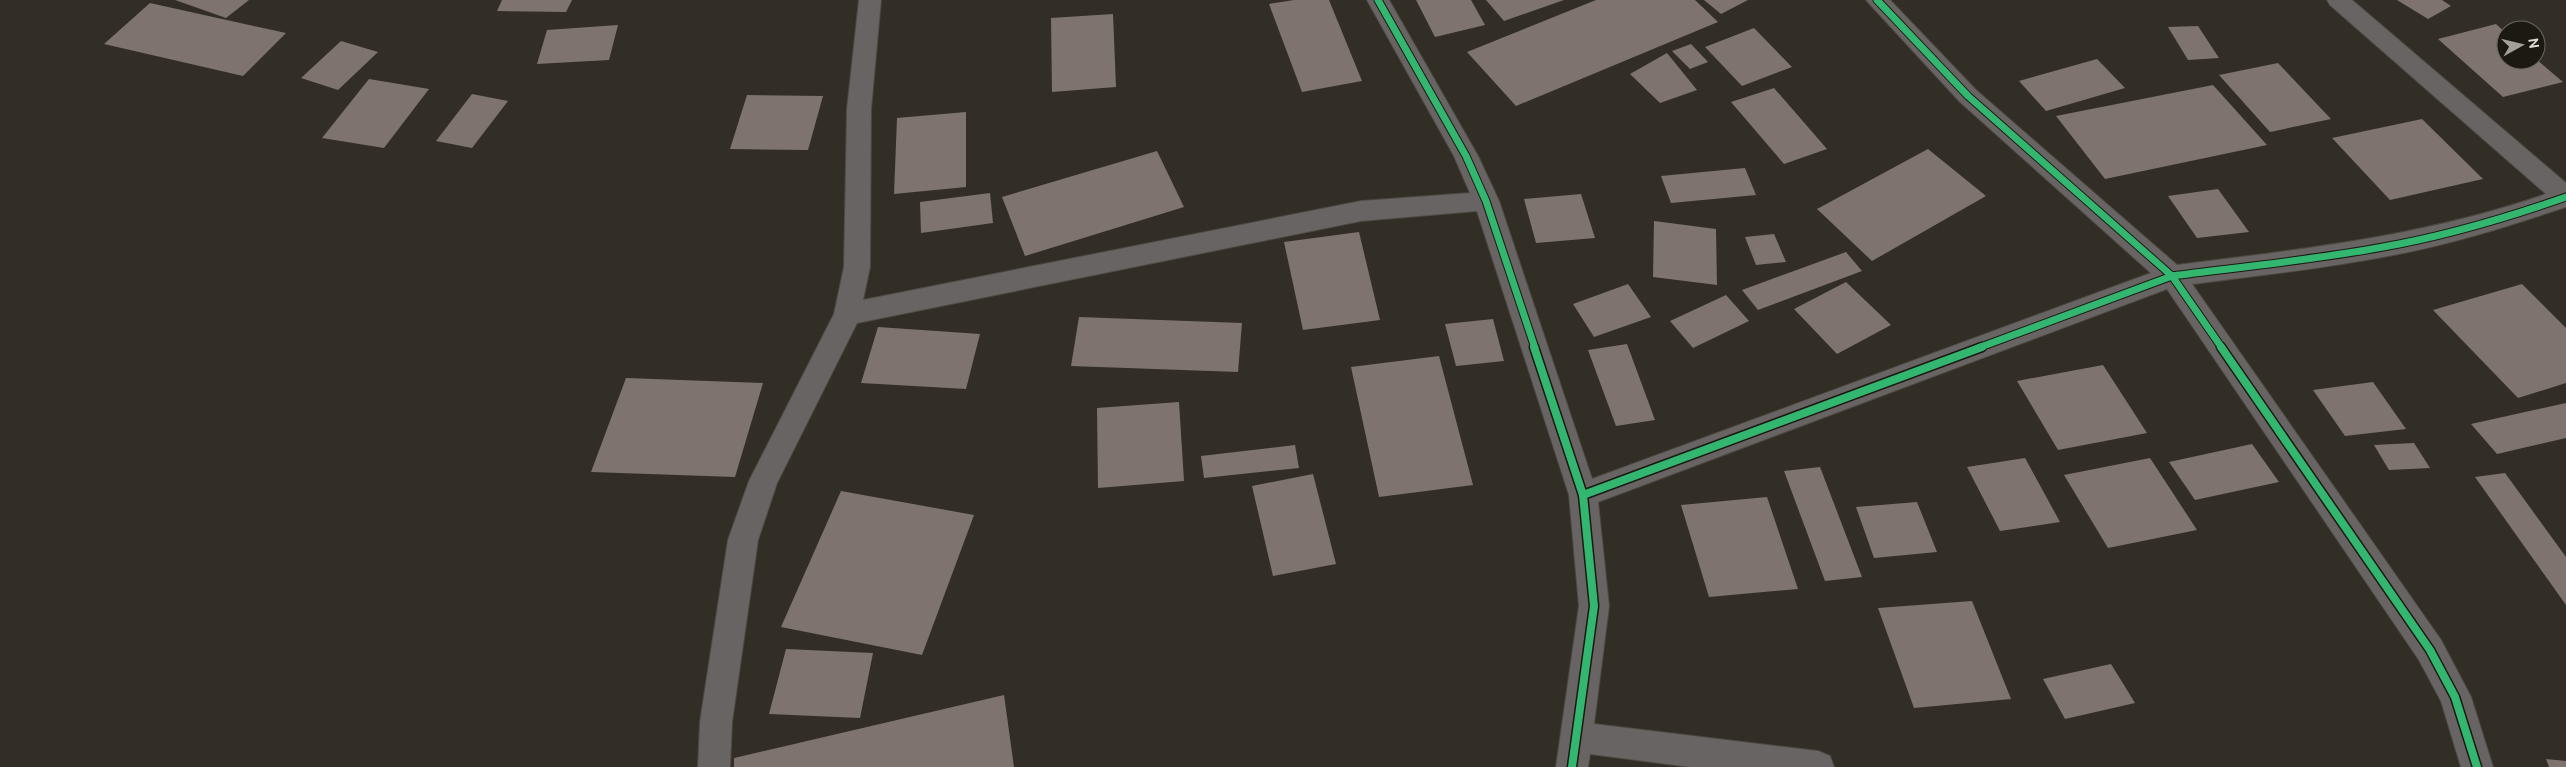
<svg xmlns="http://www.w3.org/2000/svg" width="2566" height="767" viewBox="0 0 2566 767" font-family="Ubuntu,sans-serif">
<rect width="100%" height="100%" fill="#322e25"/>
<g fill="#7e736e">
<path d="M175,0h74l-23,18z"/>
<path d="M502,0h70l-6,12 -69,-1z"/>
<path d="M1294,0h35l33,81 -60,11 -33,-88z"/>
<path d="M1416,0h55l14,25 -50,12z"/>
<path d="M1486,0h78l-60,21z"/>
<path d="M1596,0h99l23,22 -202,84 -49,-54z"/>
<path d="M1704,0h44l-27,14z"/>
<path d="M2397,0h45l9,6 -23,13z"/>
<path d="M150,3l136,30 -43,43 -139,-32z"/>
<path d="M1113,14l3,73 -64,5 -1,-74z"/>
<path d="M2496,24l10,9v27l30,-1 27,23 -60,15 -65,-58z"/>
<path d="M618,25l-9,35 -72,4 10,-34z"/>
<path d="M2198,26l21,32 -31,2 -20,-33z"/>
<path d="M1754,28l38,39 -50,19 -37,-39z"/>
<path d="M341,41l37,11 -40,38 -37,-12z"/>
<path d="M1691,44l17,18 -18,7 -18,-18z"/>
<path d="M1667,53l30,37 -37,13 -30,-29z"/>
<path d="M2097,59l28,29 -79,23 -27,-30z"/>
<path d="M2278,63l53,56 -61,13 -51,-57z"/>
<path d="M369,79l60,10 -45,59 -62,-10z"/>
<path d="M2213,85l54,60 -162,34 -49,-63z"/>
<path d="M1774,88l53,61 -43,15 -53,-62z"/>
<path d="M472,94l36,7 -36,47 -36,-7z"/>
<path d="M747,95l76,1 -15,54 -78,-1z"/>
<path d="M966,112v75l-72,7 3,-76z"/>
<path d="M2422,119l61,60 -93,21 -58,-62z"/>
<path d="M1928,149l58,47 -114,65 -55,-52z"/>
<path d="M1157,151l27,56 -159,49 -23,-59z"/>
<path d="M1745,168l11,27 -85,8 -10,-27z"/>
<path d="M2218,189l31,43 -52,6 -29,-42z"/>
<path d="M990,193l3,30 -72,10 -1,-31z"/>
<path d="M1581,194l14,44 -59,5 -12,-44z"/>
<path d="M1654,221l62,8 1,56 -64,-8z"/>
<path d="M1359,232l21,88 -77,10 -19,-88z"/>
<path d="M1774,234l12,28 -30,3 -11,-28z"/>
<path d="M1846,252l16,19 -104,39 -16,-20z"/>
<path d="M1846,282l45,43 -54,29 -43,-45z"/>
<path d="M1628,284l23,33 -57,20 -21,-33z"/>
<path d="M2522,284l44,44v55l-48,15 -85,-88z"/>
<path d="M1726,295l23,26 -56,27 -23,-27z"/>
<path d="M1079,317l163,6 -4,49 -167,-6z"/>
<path d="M1493,319l11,42 -48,5 -11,-42z"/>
<path d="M878,327l102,7 -14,55 -105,-6z"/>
<path d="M1627,344l28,76 -39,6 -28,-76z"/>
<path d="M1439,356l34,129 -94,12 -28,-130z"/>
<path d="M2103,365l44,68 -89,17 -41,-69z"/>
<path d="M626,378l137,5 -28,94 -144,-5z"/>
<path d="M2373,382l33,47 -61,7 -32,-46z"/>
<path d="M1179,402l5,79 -86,7 -1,-80z"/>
<path d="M2566,403v35l-69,16 -26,-30z"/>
<path d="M2414,443l16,25 -41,2 -15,-25z"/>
<path d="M2252,444l27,38 -84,18 -26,-38z"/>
<path d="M1295,445l4,23 -95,10 -3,-22z"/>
<path d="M2025,458l35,64 -60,9 -33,-64z"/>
<path d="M2150,458l47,72 -89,18 -44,-73z"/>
<path d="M1820,467l42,110 -37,4 -41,-110z"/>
<path d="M2505,473l61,84v48l-91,-128z"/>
<path d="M1313,474l23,90 -63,12 -21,-90z"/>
<path d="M841,491l133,24 -52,140 -141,-28z"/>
<path d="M1767,497l31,92 -89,8 -28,-92z"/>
<path d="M1917,502l20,50 -63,6 -18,-51z"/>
<path d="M1972,601l39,98 -97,9 -36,-100z"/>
<path d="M786,649l87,4 -13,65 -91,-4z"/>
<path d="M2111,664l24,39 -70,16 -22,-40z"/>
<path d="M1004,695l10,72h-280v-9z"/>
<path d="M2546,759l20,2v6h-17z"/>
</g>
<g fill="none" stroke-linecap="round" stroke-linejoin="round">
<defs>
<path id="street" d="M859,0h22l-10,109 -1,158 -7,33 498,-99 109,-8 -16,-37 -87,-156h22l89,156 21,45 93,278 559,-206 -191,-171 -94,-102h24l86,90 201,175c127,-16 248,-29 369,-71l-216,-189 -3,-5h25l214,183v24c-60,20 -120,39 -183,50 -63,12 -127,19 -191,27l249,356 30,57 22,70h-32l-20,-66 -22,-41 -252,-371 -569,213 11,104 -15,118 224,27 12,5 4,11h-144l-100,-13 -2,13h-32l23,-161 -10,-111 -92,-284 -116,10 -504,102 -80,160 -19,57 -26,182 -2,45h-32l2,-45 28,-182 21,-59 85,-167 10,-47 3,-158z"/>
</defs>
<use href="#street" stroke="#4d4942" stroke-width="2"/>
<use href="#street" fill="#686463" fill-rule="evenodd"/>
<defs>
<g id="cycleway-far1">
<path d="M1378,0l88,156 20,45 49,147"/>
<path d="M1877,0l91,96 204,180 -194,72"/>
<path d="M2222,348l-50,-72c70,-9 141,-16 211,-29 62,-11 123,-29 183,-50"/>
</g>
<g id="cycleway">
<path d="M1534,347l49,148 11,111 -22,161"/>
<path d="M2221,347l209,303 25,47 22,70"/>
<path d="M1583,495l399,-148"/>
</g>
</defs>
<use href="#cycleway-far1" stroke="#1c1912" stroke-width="9"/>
<use href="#cycleway" stroke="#1c1912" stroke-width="11"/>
<use href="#cycleway-far1" stroke="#33b770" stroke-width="7"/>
<use href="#cycleway" stroke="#33b770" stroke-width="8"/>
</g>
<g transform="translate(2521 45) rotate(82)"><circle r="24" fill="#1c1912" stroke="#6b6860"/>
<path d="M0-4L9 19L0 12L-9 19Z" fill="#a4a097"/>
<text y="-8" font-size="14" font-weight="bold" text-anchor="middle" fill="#e2ded4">N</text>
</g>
</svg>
